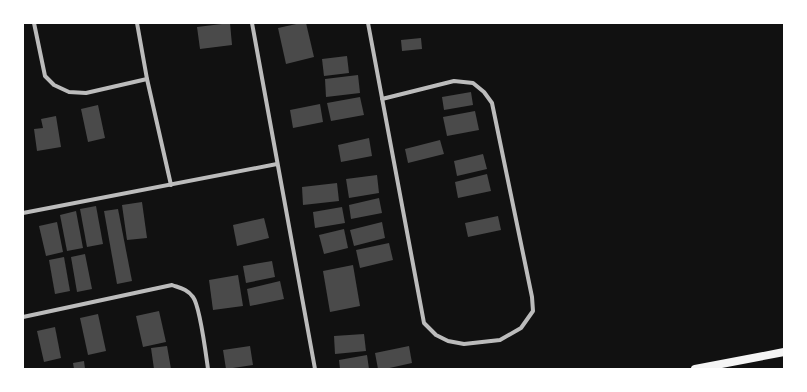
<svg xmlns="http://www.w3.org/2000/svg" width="807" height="392" viewBox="0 0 807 392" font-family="'Exo 2',sans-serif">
<rect width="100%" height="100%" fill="#111"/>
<g fill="#4a4a4a">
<path d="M230,23l2,22 -32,4 -3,-22z"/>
<path d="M301,23h5l8,34 -28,7 -8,-36z"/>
<path d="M421,38l1,11 -20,2 -1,-11z"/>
<path d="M347,56l2,17 -25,3 -2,-17z"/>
<path d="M358,75l2,18 -34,4 -1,-18z"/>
<path d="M471,92l2,13 -29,5 -2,-13z"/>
<path d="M360,97l4,18 -33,6 -4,-18z"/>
<path d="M320,104l3,18 -30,6 -3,-18z"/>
<path d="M98,105l7,33 -17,4 -7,-33z"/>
<path d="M475,111l4,19 -32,6 -4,-19z"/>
<path d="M56,116l5,31 -24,4 -3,-22 9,-1 -2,-9z"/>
<path d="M369,138l3,18 -31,6 -3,-17z"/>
<path d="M440,140l4,14 -36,9 -3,-14z"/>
<path d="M483,154l4,15 -30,7 -3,-15z"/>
<path d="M487,174l4,17 -33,7 -3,-16z"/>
<path d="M377,175l2,18 -30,5 -3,-19z"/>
<path d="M337,183l2,18 -36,4 -1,-18z"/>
<path d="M379,198l3,15 -31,6 -2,-14z"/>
<path d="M142,202l5,36 -20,2 -5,-35z"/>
<path d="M96,206l7,38 -16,3 -7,-38z"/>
<path d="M342,207l3,16 -30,5 -2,-16z"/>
<path d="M118,209l14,72 -15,3 -13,-73z"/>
<path d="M76,211l7,37 -16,3 -7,-36z"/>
<path d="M498,216l3,14 -33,7 -3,-14z"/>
<path d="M264,218l5,20 -32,8 -4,-21z"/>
<path d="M57,222l6,30 -17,4 -7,-30z"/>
<path d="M382,222l3,16 -31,8 -4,-16z"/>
<path d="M344,229l4,19 -24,6 -5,-19z"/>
<path d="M389,243l4,17 -33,8 -4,-18z"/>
<path d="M85,254l7,35 -15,3 -6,-35z"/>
<path d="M64,257l6,34 -15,3 -6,-34z"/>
<path d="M272,261l3,16 -29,6 -3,-17z"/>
<path d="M353,265l7,41 -30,6 -7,-41z"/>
<path d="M238,275l5,31 -30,4 -4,-30z"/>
<path d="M280,281l4,18 -34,7 -3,-17z"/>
<path d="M159,311l7,31 -23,5 -7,-31z"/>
<path d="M98,314l8,37 -18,4 -8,-37z"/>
<path d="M55,327l6,31 -17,4 -7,-31z"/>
<path d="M364,334l2,17 -31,3 -1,-18z"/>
<path d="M167,346l4,23h-17l-3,-21z"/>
<path d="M250,346l3,19 -27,4 -3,-19z"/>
<path d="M409,346l3,17 -27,6h-7l-3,-16z"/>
<path d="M367,355l2,14h-29l-1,-9z"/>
<path d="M84,361l1,8h-11l-1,-6z"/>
</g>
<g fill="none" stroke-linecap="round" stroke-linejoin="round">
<g stroke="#bcbcbc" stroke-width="4">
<path d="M34,23l11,53 9,9 15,7 17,1 61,-14"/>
<path d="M137,23l10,56 24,106"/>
<path d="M252,23l63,346"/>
<path d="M368,23l56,300 12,12 12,6 16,3 36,-4 21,-12 12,-17 -1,-14 -40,-194 -8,-11 -11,-9 -19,-2 -72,18"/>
<path d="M23,213l254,-49"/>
<path d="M23,317l149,-32c8,3 15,4 21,12 7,9 13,58 15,72"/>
</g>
<path stroke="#f5f5f5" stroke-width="8" d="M695,369l89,-17"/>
</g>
<rect width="807" height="392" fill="none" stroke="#ffffff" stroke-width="48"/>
</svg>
